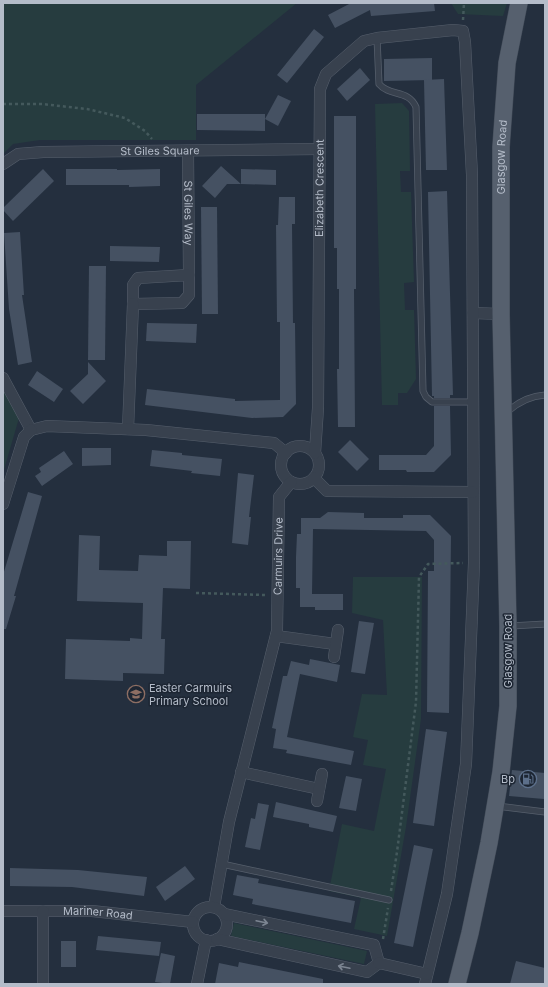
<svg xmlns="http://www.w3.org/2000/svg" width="548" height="987" viewBox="0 0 548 987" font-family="Inter,sans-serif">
<rect width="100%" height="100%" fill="#242f3e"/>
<g fill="#263c3f">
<path d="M3,3h294l-101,82v55h-156l-27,4 -10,10z"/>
<path d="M451,3h56l-4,13 -45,-2z"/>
<path d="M402,103l7,8 1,60h-10l1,21h10l3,90 -10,1 1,27h9l2,69 -9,14h-9v12h-16l-7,-301z"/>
<path d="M3,390l16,28 -16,55z"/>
<path d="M353,577h69l-1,142 -15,108 -19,109 -33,-7 7,-31 -32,-7 13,-67 32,7 12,-62 -23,-4 5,-25 -15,-3 9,-43 25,1 -4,-75 -31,-7z"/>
<path d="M234,923l133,28 -3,13 -133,-28z"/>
</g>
<g fill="#455162">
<path d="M351,3h83l1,8 -64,5 -1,-6 -35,18 -7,-13z"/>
<path d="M314,29l10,8 -37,46 -10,-8z"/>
<path d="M432,58v22l-48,1v-22z"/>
<path d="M360,68l10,12 -23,21 -10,-12z"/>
<path d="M444,79l3,91h-21l-2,-90z"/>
<path d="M278,95l13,6 -13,25 -13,-7z"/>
<path d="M197,114h68v17l-68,-1z"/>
<path d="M334,116h22v173h-2l1,138h-17l-1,-58h2v-80h-2v-41h-3z"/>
<path d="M221,166l20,18h-14l-12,14 -13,-12z"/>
<path d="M43,169l11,12 -41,40 -10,-11v-2z"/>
<path d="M66,169h51v1l43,-1v17l-31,1v-2h-63z"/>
<path d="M241,169l35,1v15l-35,-1z"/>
<path d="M447,191l6,204h-3v3h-16v-2h-2l-4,-204z"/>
<path d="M279,197h16v27h-3l1,99h2l1,81 -13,13 -31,1 -107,-13 2,-16 88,10v2l45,-1v-78h-3l-1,-97h2z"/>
<path d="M201,207h16l1,107h-16z"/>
<path d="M20,232l4,63h-2l10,67 -14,3 -9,-56 -5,-76z"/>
<path d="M110,246l50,1 -1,15 -49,-1z"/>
<path d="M89,266h17l-1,94h-17z"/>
<path d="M147,323l50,1 -1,19 -50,-2z"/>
<path d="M88,362l18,19 -23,23 -13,-13 18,-17z"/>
<path d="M37,371l26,18 -9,13 -26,-17z"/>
<path d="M434,406h16l1,49 -17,17h-27l-1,-2h-27v-15h47l8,-9z"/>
<path d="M350,440l19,19 -12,12 -19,-19z"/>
<path d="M82,448h29v17l-29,1z"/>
<path d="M152,450l30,3v2l40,4 -2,17 -29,-3 1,-2 -42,-5z"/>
<path d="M64,451l9,13 -31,22 -7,-10 6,-4 -2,-4z"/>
<path d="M238,473l16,2 -5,42h2l-3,28 -16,-2z"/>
<path d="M28,492l14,4 -28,100h2l-10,33h-3v-54z"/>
<path d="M328,512l36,1v5h39v-3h27l21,21 -2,177 -22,-1 1,-141h6v-31l-8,-9 -113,-2 -1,65h31v16h-28v-3h-15v-19h-4v-31l1,-23h4v-16h19z"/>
<path d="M79,535l21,1 -1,34 39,1 1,-16 28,1v-15h24l-1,48 -27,-1 -2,51h4l-1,35 -41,-1v8l-58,-2 1,-40 64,2v-3l12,1 1,-36 -66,-2z"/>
<path d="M359,621l15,2 -9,51 -14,-2z"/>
<path d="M310,659l30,6 -3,17 -37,-8 -13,63 67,14 -3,14 -65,-12 1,-3 -14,-2 3,-19 -4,-1 11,-52h4l4,-15 18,4z"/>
<path d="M426,729l21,3 -13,94 -21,-3z"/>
<path d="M512,770l33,3 -1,26 -35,-3z"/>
<path d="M346,776l16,3 -6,32 -17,-3z"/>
<path d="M276,802l61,14 -4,16 -24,-5v-3l-36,-7z"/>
<path d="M258,803l11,2 -9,45 -15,-3 6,-29 4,1z"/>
<path d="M414,845l19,4 -20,98 -19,-4z"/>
<path d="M185,866l10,13 -30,22 -9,-14z"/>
<path d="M10,868l68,2 69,7 -3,19 -72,-9 -62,-1z"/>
<path d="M237,875l22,4 -1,4 97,18 -4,22 -99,-19 1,-5 -20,-4z"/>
<path d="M98,936l63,6 -2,14 -63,-6z"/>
<rect x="61" y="941" width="15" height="26"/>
<path d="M161,953l14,3 -5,28 -15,-2z"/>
<path d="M516,961l29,7v16h-35z"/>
<path d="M239,962l84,17v5h-108l4,-21 19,4z"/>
</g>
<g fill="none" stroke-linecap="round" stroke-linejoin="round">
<defs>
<g id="lane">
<path d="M377,38l2,46c11,13 29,5 37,23l7,284 3,6 6,5h41"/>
<path d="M507,412c11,-10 23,-16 38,-17"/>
<path d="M511,626l34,-2"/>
<path d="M497,806l48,6"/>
<path d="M222,864l167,36"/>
</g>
<g id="street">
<path id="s1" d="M188,151l1,124"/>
<path id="s2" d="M3,164l15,-10 25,-2 276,-3"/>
<path d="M189,275v20l-7,8 -49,1v-19l5,-7z"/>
<path d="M473,313l28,1"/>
<path d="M3,378l28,52"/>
<path d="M128,429l5,-125"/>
<path d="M31,430l16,-4 99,4 128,13 12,10"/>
<circle cx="300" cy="465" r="19"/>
<path id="s3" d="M315,453l3,-45 2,-319 6,-15 38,-33 13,-3 76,-8 10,1 2,11 7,133 2,388 -8,201 -19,130 -22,90"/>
<path d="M314,478l13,13 146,1"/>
<path d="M3,504l21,-67 7,-7"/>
<path d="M276,636l59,8"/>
<path d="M334,657l4,-27"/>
<path d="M241,772l78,17"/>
<path d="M317,801l5,-27"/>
<path id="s4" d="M214,907l15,-85 48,-191 2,-134 12,-15"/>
<circle cx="210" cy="924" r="17"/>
<path id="s5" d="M3,911h89l101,11"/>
<path d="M224,914l150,31 5,18"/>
<path d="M217,939l150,33 12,-9"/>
<path d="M379,963l48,11"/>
<path d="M43,984v-73"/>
<path d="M197,984l9,-44"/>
</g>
<g id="primary">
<path id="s6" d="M457,984l13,-51 19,-90 12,-71 7,-66v-80l-7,-312v-167l6,-84 12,-60"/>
</g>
</defs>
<use href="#lane" stroke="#565f6c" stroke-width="7"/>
<use href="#street" stroke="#565f6c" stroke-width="12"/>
<use href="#primary" stroke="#414a57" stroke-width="18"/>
<g stroke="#44595c" stroke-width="2.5" stroke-dasharray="3 3" stroke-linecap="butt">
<path d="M463,20l1,-17"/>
<path d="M3,104h39l45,5 38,9 20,13 7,8"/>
<path d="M196,593l69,2"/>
<path d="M391,891l6,-39 19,-150 3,-125 9,-13 35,-1"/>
<path d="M383,939l5,-31"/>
</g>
<use href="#lane" stroke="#38414e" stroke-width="5.5"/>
<use href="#street" stroke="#38414e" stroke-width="11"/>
<use href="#primary" stroke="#56606e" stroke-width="17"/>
</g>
<defs><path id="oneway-shaft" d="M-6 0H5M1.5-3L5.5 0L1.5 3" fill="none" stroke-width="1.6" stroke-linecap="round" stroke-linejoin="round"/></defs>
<g stroke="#7c8592">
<use href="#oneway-shaft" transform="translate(262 922) rotate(12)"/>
<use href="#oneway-shaft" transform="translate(344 967) rotate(-168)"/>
</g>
<defs>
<symbol id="school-ring" viewBox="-11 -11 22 22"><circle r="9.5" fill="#1d2633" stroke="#8d6e63" stroke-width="1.5"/><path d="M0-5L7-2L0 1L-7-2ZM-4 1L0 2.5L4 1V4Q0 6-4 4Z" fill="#8d6e63"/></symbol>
<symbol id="fuel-ring" viewBox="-11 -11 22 22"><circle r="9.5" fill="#1d2633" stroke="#5c6f8a" stroke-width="1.5"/><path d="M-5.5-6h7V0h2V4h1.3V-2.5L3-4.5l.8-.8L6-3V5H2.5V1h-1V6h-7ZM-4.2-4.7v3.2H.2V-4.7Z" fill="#5c6f8a"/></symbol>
</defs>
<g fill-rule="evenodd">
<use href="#school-ring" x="126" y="684" width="20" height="20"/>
<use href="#fuel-ring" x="518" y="769" width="20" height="20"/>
</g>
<g text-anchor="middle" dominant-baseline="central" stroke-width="3" stroke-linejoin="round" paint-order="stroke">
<g font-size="11" fill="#b4bcc9" stroke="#1d2633">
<text stroke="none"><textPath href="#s2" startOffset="160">St Giles Square</textPath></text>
<text stroke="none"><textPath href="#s6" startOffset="832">Glasgow Road</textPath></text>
<text stroke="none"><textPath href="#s3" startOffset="265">Elizabeth Crescent</textPath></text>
<text stroke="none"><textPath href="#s1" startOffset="62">St Giles Way</textPath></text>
<text stroke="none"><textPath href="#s4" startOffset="358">Carmuirs Drive</textPath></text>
<text transform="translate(508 651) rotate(-90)">Glasgow Road</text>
<text stroke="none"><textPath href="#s5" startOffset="95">Mariner Road</textPath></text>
</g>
<g font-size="11" fill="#b4bcc9" stroke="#1d2633" text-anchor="start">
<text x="149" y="688">Easter Carmuirs<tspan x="149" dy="13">Primary School</tspan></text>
<text x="515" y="779" text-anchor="end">Bp</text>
</g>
</g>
<rect width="548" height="987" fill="none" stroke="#b4bcc9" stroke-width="8"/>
</svg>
